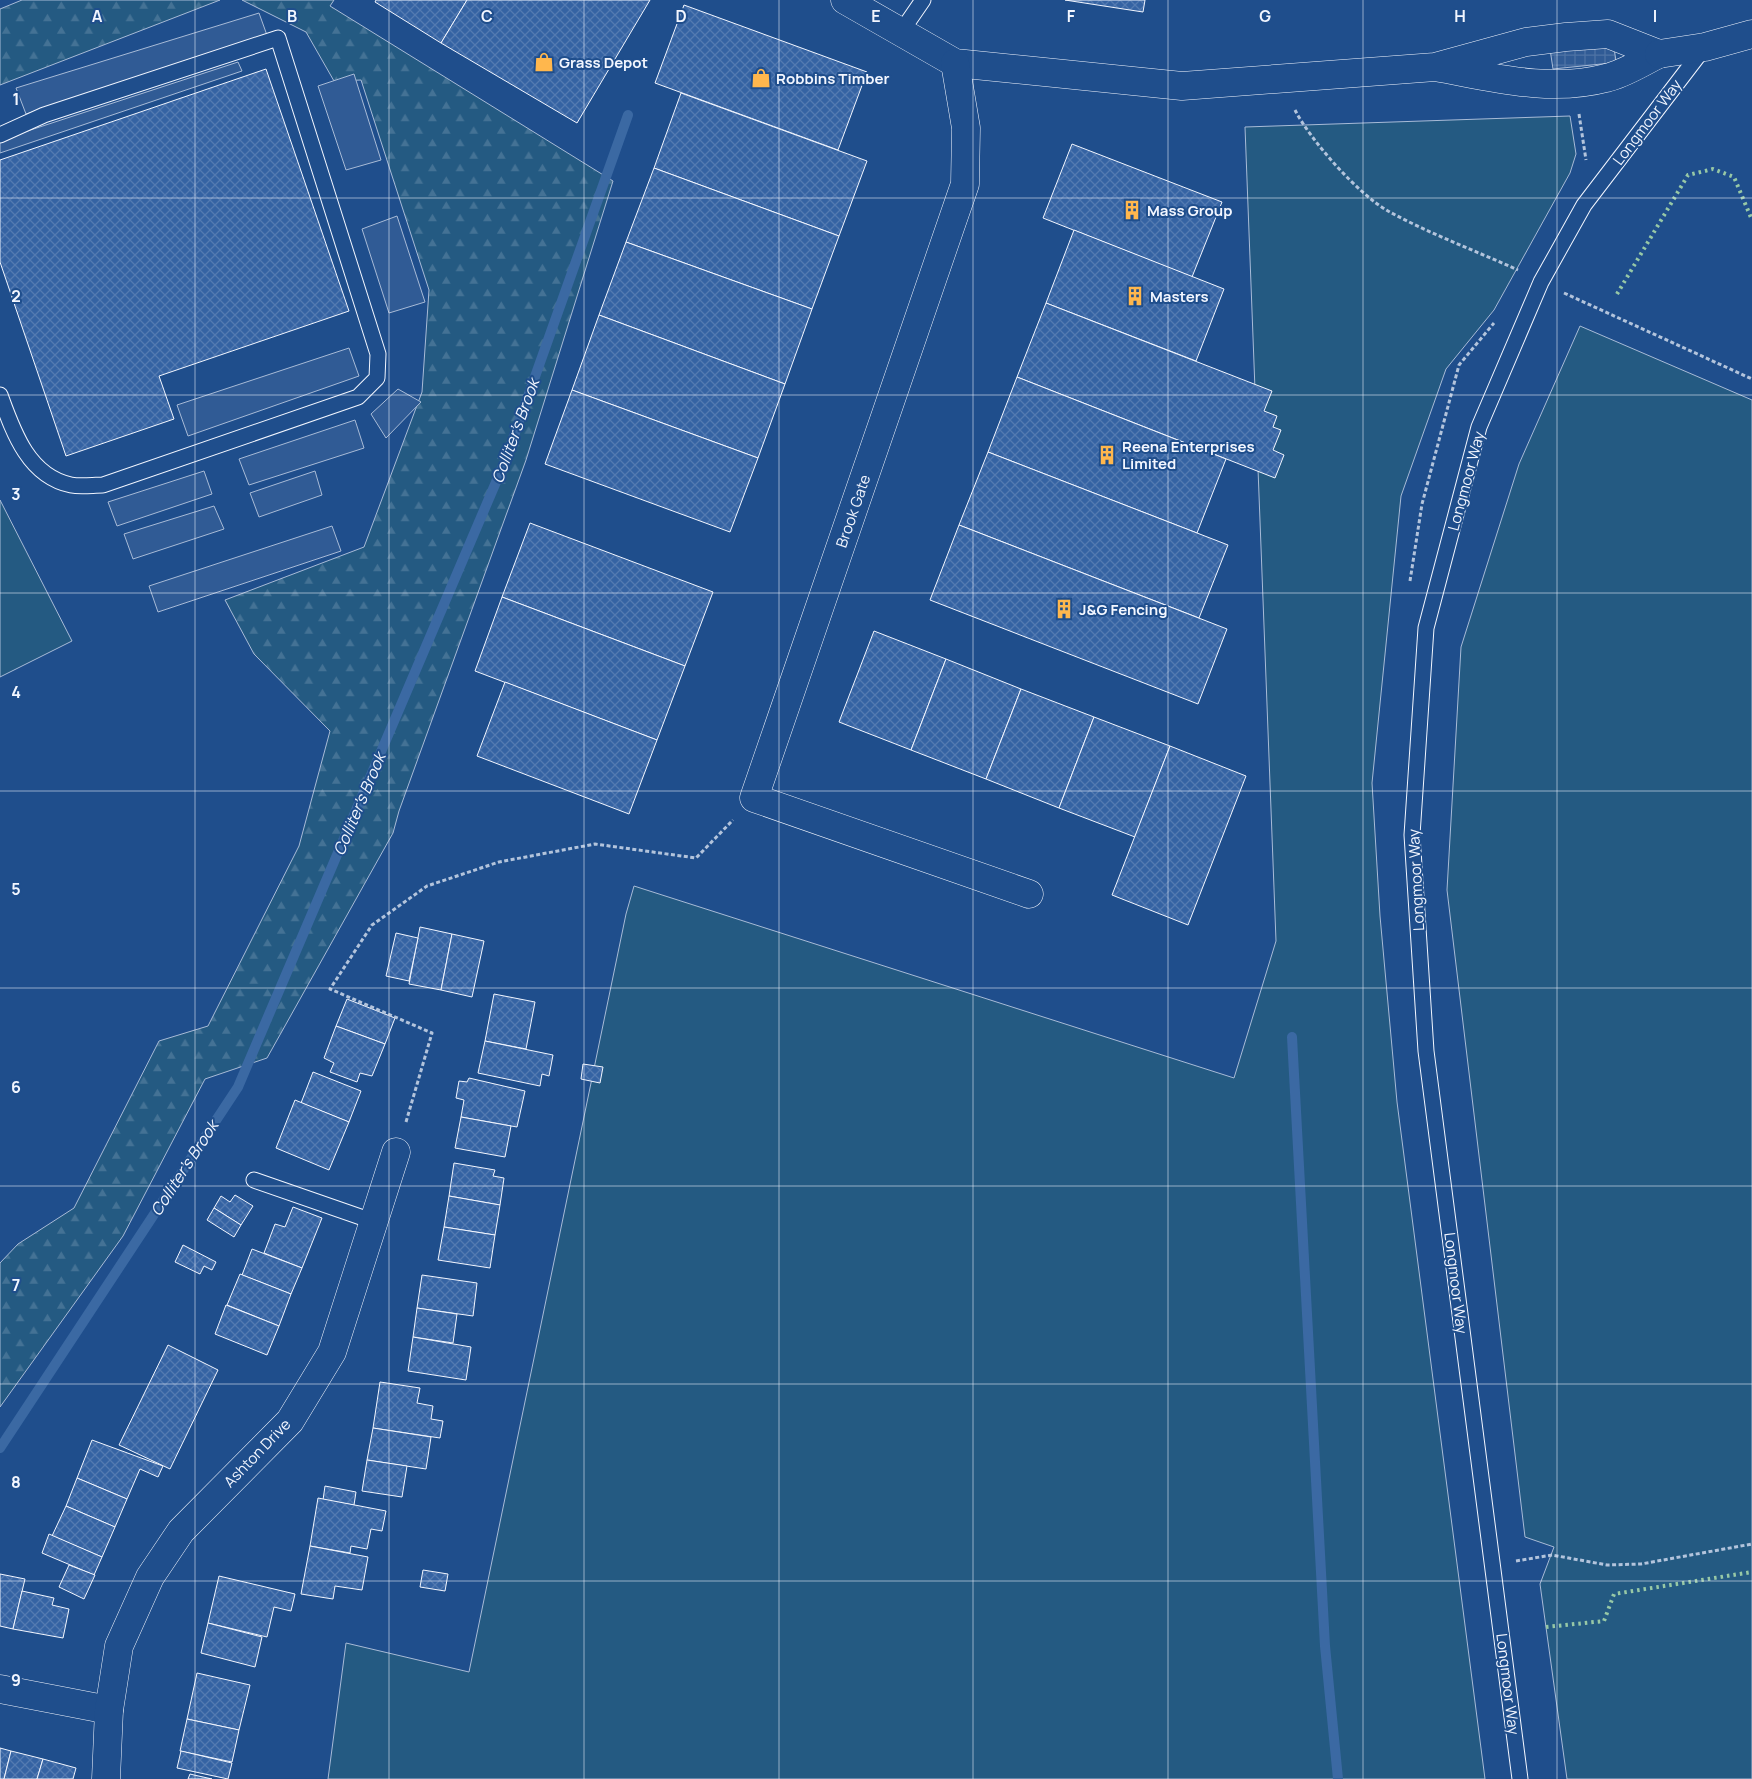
<svg xmlns="http://www.w3.org/2000/svg" width="1752" height="1779" viewBox="0 0 1752 1779" font-family="Manrope,sans-serif">
<defs>
<pattern id="forest-firs" width="22" height="20" patternUnits="userSpaceOnUse" patternTransform="scale(1.25)"><rect width="22" height="20" fill="#245a82"/><path d="M5 1l3.5 6h-7zM16 11l3.5 6h-7z" fill="#447295"/></pattern>
<pattern id="plaza-grid" width="8" height="8" patternUnits="userSpaceOnUse" patternTransform="scale(1.25)"><rect width="8" height="8" fill="#305b95"/><path d="M0 4h8M4 0v8" fill="none" stroke="#4e73a5"/></pattern>
<pattern id="building-cross-hatch" width="8" height="8" patternUnits="userSpaceOnUse" patternTransform="scale(1.25)"><rect width="8" height="8" fill="#3563a3"/><path d="M0 0l8 8M0 8l8-8" fill="none" stroke="#537ab1"/></pattern>
</defs>
<rect width="100%" height="100%" fill="#1f4e8c"/>
<g fill="#245a82" stroke="#a8bbd7">
<path d="M1570,116l6,38 -6,19 -76,137 -48,59 -45,127 -29,287 8,133 17,186 88,677h-1157l18,-136 123,29 157,-758 8,-28 600,192 42,-137 -31,-814z"/>
<path d="M1580,326l172,74v1379h-185l-27,-195 14,-37 -29,-10 -78,-647 14,-243 58,-183z"/>
<path d="M0,500l72,141 -72,36z"/>
</g>
<g fill="url(#forest-firs)" stroke="#a8bbd7">
<path d="M22,0h198l-220,85v-76z"/>
<path d="M242,0h92l-4,6 283,175 -87,279 -127,351 -6,22 -126,225 -62,21 -82,157 -123,171v-144l18,-19 56,-36 85,-167 49,-15 91,-180 31,-115 -76,-77 -29,-54 139,-53 58,-155 7,-102 -68,-210 -27,1 -28,-49z"/>
</g>
<g fill="#305b95" stroke="#a8bbd7">
<path d="M259,13l9,25 -242,76 -10,-26z"/>
<path d="M238,62l4,9 -242,82v-13z"/>
<path d="M354,74l27,86 -35,10 -28,-84z"/>
<path d="M397,216l28,86 -36,11 -27,-84z"/>
<path d="M349,348l10,28 -171,60 -11,-31z"/>
<path d="M398,389l23,13 -35,36 -15,-24z"/>
<path d="M355,420l9,28 -115,37 -10,-26z"/>
<path d="M204,471l8,23 -95,32 -9,-24z"/>
<path d="M315,471l7,24 -63,22 -9,-24z"/>
<path d="M214,506l10,23 -91,30 -9,-25z"/>
<path d="M332,526l9,25 -183,61 -9,-26z"/>
</g>
<path fill="url(#plaza-grid)" stroke="#a8bbd7" d="M1614,48l2,13 -5,2 -58,6 -3,-20z"/>
<g fill="none" stroke-linecap="round" stroke-linejoin="round">
<g stroke="#3b69a3" stroke-width="10">
<path d="M1292,1037l33,609 13,133"/>
<path d="M0,1448l238,-361 267,-626 123,-346"/>
</g>
</g>
<g fill="url(#building-cross-hatch)" stroke="#f2f6ff">
<path d="M376,0h91l-26,43 -66,-41z"/>
<path d="M467,0h183l-73,123 -136,-80z"/>
<path d="M1065,0h80l-2,12z"/>
<path d="M684,5l183,67 -29,78 -183,-67z"/>
<path d="M266,69l83,242 -190,65 15,43 -108,37 -66,-194v-102z"/>
<path d="M681,93l186,68 -28,75 -185,-68z"/>
<path d="M1072,144l150,58 -30,75 -149,-59z"/>
<path d="M654,168l185,68 -27,73 -186,-67z"/>
<path d="M1074,230l150,59 -28,72 -150,-58z"/>
<path d="M626,242l186,67 -27,75 -186,-69z"/>
<path d="M1046,303l226,88 -8,20 13,5 -4,11 8,3 -8,20 11,5 -9,23 -258,-101z"/>
<path d="M599,315l186,69 -27,74 -186,-68z"/>
<path d="M1017,377l209,82 -29,74 -209,-81z"/>
<path d="M572,390l186,68 -28,74 -185,-68z"/>
<path d="M988,452l240,93 -29,73 -240,-93z"/>
<path d="M530,523l183,69 -28,74 -183,-69z"/>
<path d="M959,525l268,104 -29,75 -268,-104z"/>
<path d="M502,597l183,69 -28,74 -182,-69z"/>
<path d="M874,631l72,28 -35,91 -72,-28z"/>
<path d="M946,659l75,30 -35,90 -75,-29z"/>
<path d="M505,682l152,58 -28,74 -152,-58z"/>
<path d="M1021,689l73,28 -35,91 -73,-29z"/>
<path d="M1094,717l76,29 -35,91 -76,-29z"/>
<path d="M1170,746l76,30 -58,149 -76,-30z"/>
<path d="M420,927l32,7 -11,56 -32,-6z"/>
<path d="M396,933l22,5 -9,43 -23,-5z"/>
<path d="M452,934l32,7 -12,56 -31,-7z"/>
<path d="M494,994l41,8 -9,47 -41,-8z"/>
<path d="M347,999l48,19 -10,26 -49,-18z"/>
<path d="M336,1026l49,18 -13,32 -12,-3 -3,9 -27,-10 4,-9 -10,-5z"/>
<path d="M485,1041l68,14 -4,21 -7,-2 -2,12 -62,-13z"/>
<path d="M583,1064l20,3 -3,16 -19,-4z"/>
<path d="M313,1072l48,19 -12,31 -48,-19z"/>
<path d="M469,1078l56,13 -8,36 -56,-10 3,-17 -8,-2 3,-17 8,1z"/>
<path d="M295,1100l54,22 -20,48 -53,-22z"/>
<path d="M461,1117l50,9 -6,31 -50,-9z"/>
<path d="M454,1163l41,7 -2,6 11,2 -4,27 -51,-9z"/>
<path d="M235,1195l18,11 -12,19 -27,-17 7,-12 9,6z"/>
<path d="M449,1196l51,9 -5,30 -51,-8z"/>
<path d="M293,1207l29,11 -20,50 -38,-15 11,-29 10,3z"/>
<path d="M214,1208l27,17 -7,12 -27,-17z"/>
<path d="M444,1227l51,8 -5,33 -52,-8z"/>
<path d="M183,1245l33,17 -4,8 -8,-4 -4,8 -25,-12z"/>
<path d="M252,1249l50,19 -11,26 -49,-19z"/>
<path d="M240,1274l51,20 -12,32 -52,-21z"/>
<path d="M422,1275l55,8 -4,33 -56,-8z"/>
<path d="M226,1305l53,21 -12,29 -52,-21z"/>
<path d="M417,1308l40,6 -4,29 -40,-6z"/>
<path d="M413,1337l58,10 -5,33 -58,-9z"/>
<path d="M168,1345l50,25 -48,99 -51,-24z"/>
<path d="M380,1382l40,6 -3,15 16,3 -2,13 12,2 -3,17 -67,-10z"/>
<path d="M373,1428l58,9 -5,32 -59,-9z"/>
<path d="M92,1440l71,26 -5,11 -18,-8 -13,30 -50,-21z"/>
<path d="M367,1460l40,6 -5,31 -40,-6z"/>
<path d="M77,1478l50,21 -12,28 -49,-21z"/>
<path d="M325,1486l31,6 -2,13 -31,-5z"/>
<path d="M318,1498l68,13 -4,20 -11,-2 -4,20 -16,-3 -1,7 -40,-7z"/>
<path d="M66,1506l49,21 -13,30 -50,-21z"/>
<path d="M49,1534l53,23 -8,18 -52,-22z"/>
<path d="M310,1546l58,11 -6,33 -27,-4 -2,13 -32,-5z"/>
<path d="M69,1565l26,10 -11,24 -25,-12z"/>
<path d="M423,1570l25,4 -3,17 -25,-4z"/>
<path d="M0,1574l25,5 -12,50 -13,-3z"/>
<path d="M219,1576l76,18 -4,17 -17,-4 -7,30 -59,-14z"/>
<path d="M22,1591l32,7 -2,7 17,4 -6,29 -50,-9z"/>
<path d="M208,1623l54,14 -7,30 -54,-14z"/>
<path d="M197,1673l53,12 -11,45 -52,-11z"/>
<path d="M187,1719l52,11 -7,32 -52,-11z"/>
<path d="M0,1748l11,3 -7,28h-4z"/>
<path d="M11,1751l32,8 -6,20h-33z"/>
<path d="M181,1751l51,12 -4,16 -51,-11z"/>
<path d="M43,1759l33,9 -3,11h-36z"/>
<path d="M190,1774l4,1 18,4h-24z"/>
</g>
<g fill="none" stroke-linecap="round" stroke-linejoin="round">
<defs>
<g id="lane">
<path d="M901,32l22,-32"/>
<path d="M0,135l44,-20 234,-77 100,316 -1,24 -19,19 -255,88c-10,0 -22,2 -32,0 -43,-9 -58,-54 -71,-90"/>
<path d="M254,1180l121,42"/>
<path d="M1520,1779l-94,-728 -14,-216 14,-207 53,-201 62,-145 43,-77 120,-157"/>
</g>
<g id="street">
<path d="M845,0l110,63 227,23 253,-19 91,-25 40,-5 42,-3 51,20c-17,8 -35,20 -53,24 -57,15 -114,-1 -171,-11"/>
<path d="M1659,54l46,-7 47,-13"/>
<path d="M955,63l11,65 -1,56 -211,614 275,96"/>
<path d="M0,1689l109,21"/>
<path d="M106,1779l3,-69 10,-64 31,-69 31,-46 109,-110 42,-69 64,-200"/>
</g>
</defs>
<use href="#lane" stroke="#f2f6ff" stroke-width="17"/>
<use href="#street" stroke="#f2f6ff" stroke-width="29"/>
<g stroke="#b3c4dc" stroke-width="3" stroke-dasharray="4 2.5" stroke-linecap="butt">
<path d="M1295,110c16,31 63,84 93,101 40,22 88,40 130,59"/>
<path d="M1579,114l7,46"/>
<path d="M1564,293l188,86"/>
<path d="M1410,581l12,-77 37,-139 35,-42"/>
<path d="M406,1122l26,-89 -102,-44 42,-64 55,-39 72,-24 96,-18 101,14 37,-38"/>
<path d="M1516,1561l36,-6 55,10 34,-1 111,-20"/>
</g>
<use href="#lane" stroke="#1f4e8c" stroke-width="15"/>
<use href="#street" stroke="#1f4e8c" stroke-width="28"/>
<g stroke="#97c8a6" stroke-width="4" stroke-dasharray="2.5 4" stroke-linecap="butt">
<path d="M1617,294l71,-119 25,-6 21,8 18,43"/>
<path d="M1546,1627l58,-6 10,-27 138,-22"/>
</g>
</g>
<path fill="none" stroke="#f2f6ff" stroke-width="1" stroke-opacity="0.55" d="M195,0v1779M389,0v1779M584,0v1779M779,0v1779M973,0v1779M1168,0v1779M1363,0v1779M1557,0v1779M0,198h1752M0,395h1752M0,593h1752M0,791h1752M0,988h1752M0,1186h1752M0,1384h1752M0,1581h1752"/>
<defs>
<symbol id="shop-bare" viewBox="-9 -9 18 18"><path d="M-5-2.5h2.3a2.7 3.5 0 0 1 5.4 0H5L5.5 6h-11ZM-1.5-2.5h3a1.5 2.3 0 0 0-3 0Z" fill="#ffb74d" stroke="#1f4e8c" stroke-width="2.5" paint-order="stroke"/></symbol>
<symbol id="building-bare" viewBox="-9 -9 18 18"><path d="M-4-6H4V6H1V3H-1V6H-4ZM-2.5-4.3h1.7v1.8h-1.7ZM.8-4.3h1.7v1.8H.8ZM-2.5-1h1.7V.8h-1.7ZM.8-1h1.7V.8H.8Z" fill="#ffb74d" stroke="#1f4e8c" stroke-width="2.5" paint-order="stroke"/></symbol>
</defs>
<g fill-rule="evenodd">
<use href="#shop-bare" x="530" y="48" width="28" height="28"/>
<use href="#shop-bare" x="747" y="64" width="28" height="28"/>
<use href="#building-bare" x="1118" y="196" width="28" height="28"/>
<use href="#building-bare" x="1121" y="282" width="28" height="28"/>
<use href="#building-bare" x="1093" y="441" width="28" height="28"/>
<use href="#building-bare" x="1050" y="595" width="28" height="28"/>
</g>
<g text-anchor="middle" dominant-baseline="central" stroke-width="4" stroke-linejoin="round" paint-order="stroke">
<g font-size="15" font-weight="bold" fill="#f2f6ff" stroke="#1f4e8c" text-anchor="start">
<text x="559" y="62">Grass Depot</text>
<text x="776" y="78">Robbins Timber</text>
<text x="1147" y="210">Mass Group</text>
<text x="1150" y="296">Masters</text>
<text x="1122" y="446">Reena Enterprises<tspan x="1122" dy="17">Limited</tspan></text>
<text x="1079" y="609">J&amp;G Fencing</text>
</g>
<g font-size="15" fill="#f2f6ff" stroke="#1f4e8c">
<text transform="translate(1647 122) rotate(-53)">Longmoor Way</text>
<text transform="translate(1466 481) rotate(-75)">Longmoor Way</text>
<text transform="translate(853 511) rotate(-71)">Brook Gate</text>
<text transform="translate(1416 880) rotate(-93)">Longmoor Way</text>
<text transform="translate(1456 1283) rotate(83)">Longmoor Way</text>
<text transform="translate(257 1453) rotate(-46)">Ashton Drive</text>
<text transform="translate(1508 1684) rotate(83)">Longmoor Way</text>
</g>
<g font-size="16" font-style="italic" fill="#f2f6ff" stroke="#1f4e8c">
<text transform="translate(515 431) rotate(-70)">Colliter's Brook</text>
<text transform="translate(359 804) rotate(-67)">Colliter's Brook</text>
<text transform="translate(184 1168) rotate(-57)">Colliter's Brook</text>
</g>
</g>
<g font-size="16" text-anchor="middle" font-weight="bold" fill="#f2f6ff" stroke="#1f4e8c" stroke-width="4" stroke-linejoin="round" paint-order="stroke">
<text x="97" y="22">A</text>
<text x="292" y="22">B</text>
<text x="487" y="22">C</text>
<text x="681" y="22">D</text>
<text x="876" y="22">E</text>
<text x="1071" y="22">F</text>
<text x="1265" y="22">G</text>
<text x="1460" y="22">H</text>
<text x="1655" y="22">I</text>
<text x="16" y="105">1</text>
<text x="16" y="302">2</text>
<text x="16" y="500">3</text>
<text x="16" y="698">4</text>
<text x="16" y="895">5</text>
<text x="16" y="1093">6</text>
<text x="16" y="1291">7</text>
<text x="16" y="1488">8</text>
<text x="16" y="1686">9</text>
</g>
</svg>
